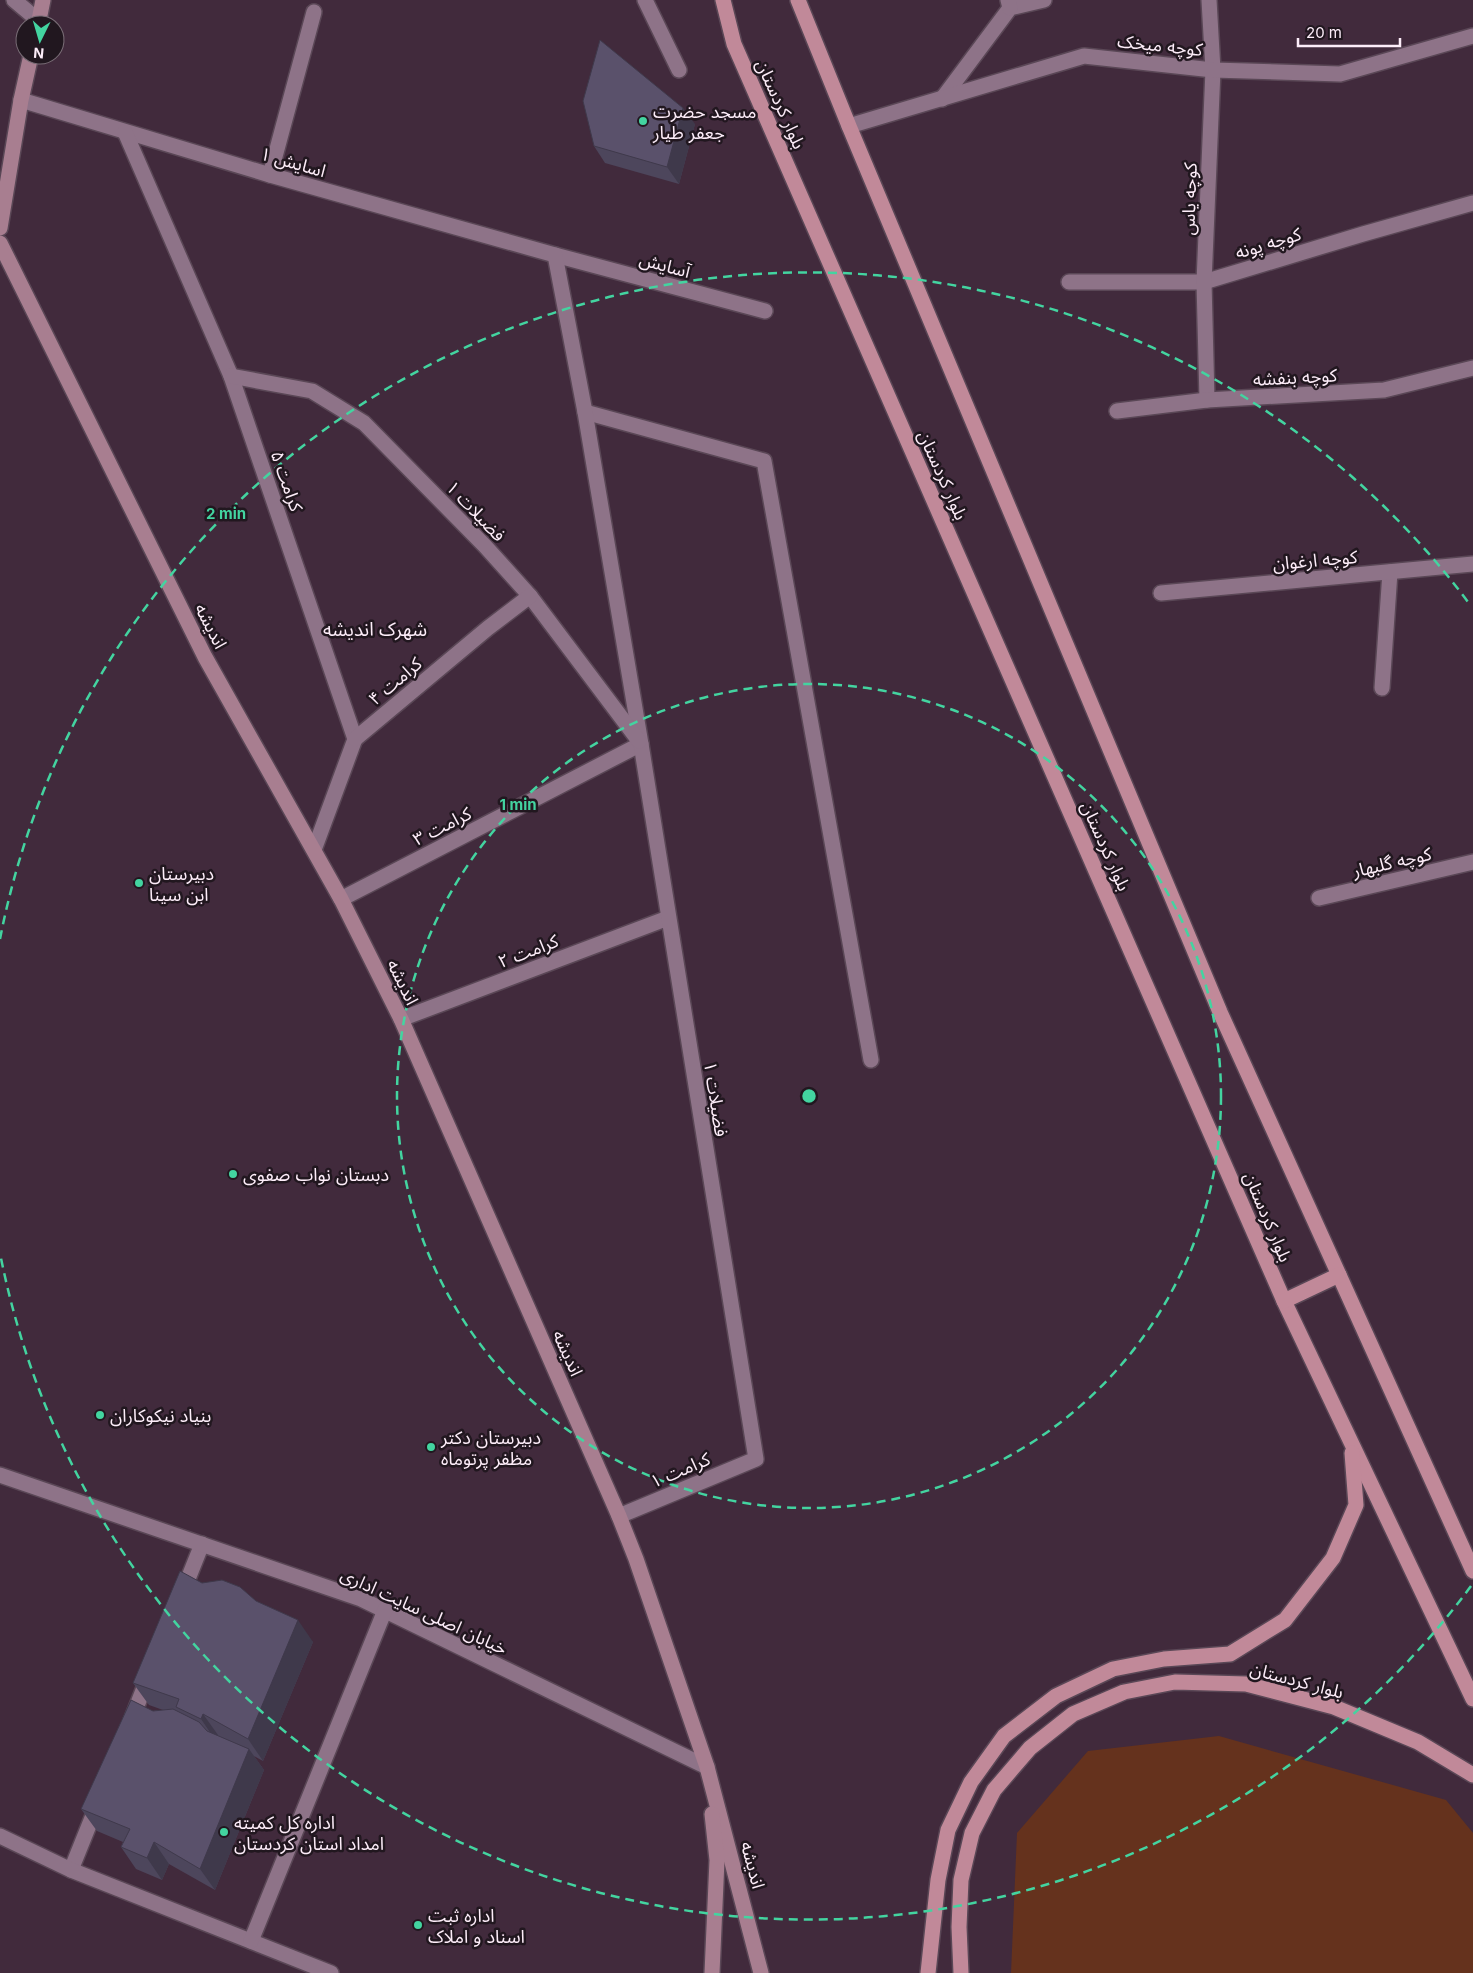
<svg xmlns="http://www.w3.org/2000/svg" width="1473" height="1973" viewBox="0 0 1473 1973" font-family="Inter,'Noto Sans Arabic',sans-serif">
<rect width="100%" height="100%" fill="#412a3c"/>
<path fill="#65321d" d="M1219,1736l227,64 27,33v140h-462l6,-140 71,-82z"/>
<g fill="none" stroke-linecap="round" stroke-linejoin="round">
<defs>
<g id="lane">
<path d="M14,0l25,21"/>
<path d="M942,99l68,-91 34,-8"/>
<path d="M270,175l44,-163"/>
<path d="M555,255l210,56"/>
<path d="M1069,282h135l159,-48 110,-31"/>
<path d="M1207,400l-3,-118 9,-212 -4,-70"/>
<path d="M1117,411l90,-11 177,-10 89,-22"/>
<path d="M585,412l179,49 107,599"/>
<path d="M1382,688l8,-116"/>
<path d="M341,899l300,-155"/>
<path d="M401,1019l267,-101"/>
<path d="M182,1594l20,-50"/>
<path d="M131,1721l18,-46"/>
<path d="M71,1870l27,-67"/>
</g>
<g id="street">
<path d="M645,0l34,70"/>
<path d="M1008,0l2,8"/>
<path d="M21,100l249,75 285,80 30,157 56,332 115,715 -137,57"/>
<path d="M849,126l235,-70 129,14 127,4 133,-38"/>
<path d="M125,132l106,244 124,363 -41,111"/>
<path d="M231,376l81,15 52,32 121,123 45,50 109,145"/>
<path d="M1161,593l312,-29"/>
<path d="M355,739l133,-111 42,-32"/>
<path d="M1319,898l154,-36"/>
<path d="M0,1475l361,124 346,168"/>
<path d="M0,1836l71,34 260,103"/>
<path d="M251,1941l134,-331"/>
</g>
<g id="secondary">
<path d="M38,25l5,-25"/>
<path d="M0,228l21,-128 10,-45"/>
<path d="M0,243l205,414 136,242 60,120 218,497 17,43 71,208 54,206"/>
<path d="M712,1973l5,-113 -5,-46"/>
</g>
<g id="primary">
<path d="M723,0l11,44 550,1257 189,398"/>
<path d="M798,0l51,126 371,886 253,559"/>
<path d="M1284,1301l55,-26"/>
<path d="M928,1973l10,-93 10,-50 23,-48 33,-46 52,-40 57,-27 51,-10 66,-5 55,-34 48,-62 23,-53 -4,-52"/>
<path d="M961,1973l-2,-46 2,-47 11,-47 22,-43 36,-42 43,-34 51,-22 51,-10 71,2 88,23 84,35 55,33"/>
</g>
</defs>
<use href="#lane" stroke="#5a4756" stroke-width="18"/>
<use href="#street" stroke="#5a4756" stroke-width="18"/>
<use href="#secondary" stroke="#5a4756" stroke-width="18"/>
<use href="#primary" stroke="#5a4756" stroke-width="18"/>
<use href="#lane" stroke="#8e7388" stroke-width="15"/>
<use href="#street" stroke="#8e7388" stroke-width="15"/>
<use href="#secondary" stroke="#a87e90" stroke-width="15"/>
<use href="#primary" stroke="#c18999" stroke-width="15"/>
</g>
<g fill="#4d465c">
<path d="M695,124l-16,60 -74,-21 -11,-17z"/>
<path d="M202,1583l54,18 57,41 -50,119 -9,-5 10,14 -49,120 -46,-26 -7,16 -26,-11 -15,-22 2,-5 -26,-11 -16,-22 72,-98 10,-1 -14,-5 -16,-22z"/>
</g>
<g fill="#3f394b">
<path d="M683,108l12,16 -16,60 -12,-17z"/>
<path d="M298,1620l15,22 -50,119 -15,-22z"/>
<path d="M203,1714l15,21 -2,6 -15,-22z"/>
<path d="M249,1749l15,21 -49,120 -15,-21z"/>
<path d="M154,1842l15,22 -7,16 -15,-22z"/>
</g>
<g fill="#5a516b" stroke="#3f394b">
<path d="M600,40l83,68 -16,59 -73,-21 -11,-45z"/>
<path d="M180,1571l22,12 20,-3 18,7 16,14 42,19 -50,119 -45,-25 -2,5 -25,-12 3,-8 -46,-16z"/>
<path d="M131,1700l22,11 20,-2 26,13 8,9 42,18 -49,120 -46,-27 -7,16 -26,-11 9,-18 -49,-20z"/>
</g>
<g fill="none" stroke="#43d4a0" stroke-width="2.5" stroke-dasharray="9 6">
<circle cx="809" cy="1096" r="412"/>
<path d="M1471 1586A824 824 0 0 1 0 1253M0 939A824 824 0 0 1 1471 606"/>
</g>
<g fill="#43d4a0" stroke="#21171f" stroke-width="2">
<circle cx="643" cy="121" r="5"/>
<circle cx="139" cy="883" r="5"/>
<circle cx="233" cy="1174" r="5"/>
<circle cx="100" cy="1415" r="5"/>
<circle cx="431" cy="1447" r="5"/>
<circle cx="224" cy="1832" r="5"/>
<circle cx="418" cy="1925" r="5"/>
</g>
<g text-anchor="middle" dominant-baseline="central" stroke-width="5" stroke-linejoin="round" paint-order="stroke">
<g font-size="18" fill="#fdedf9" stroke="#21171f">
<text transform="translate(1160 45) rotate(6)">کوچه میخک</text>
<text transform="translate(781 104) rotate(66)">بلوار کردستان</text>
<text transform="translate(293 162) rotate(16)">اسایش ۱</text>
<text transform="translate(1189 199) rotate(-88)">کوچه یاس</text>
<text transform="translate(1268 243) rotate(-17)">کوچه پونه</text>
<text transform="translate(665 265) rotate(15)">آسایش</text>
<text transform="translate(1295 377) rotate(-3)">کوچه بنفشه</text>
<text transform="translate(943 475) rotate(66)">بلوار کردستان</text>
<text transform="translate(287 481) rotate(71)">کرامت ۵</text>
<text transform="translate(476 511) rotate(46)">فضیلات ۱</text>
<text transform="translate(1315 560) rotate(-5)">کوچه ارغوان</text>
<text transform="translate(211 626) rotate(63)">اندیشه</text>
<text transform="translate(395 681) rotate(-40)">کرامت ۴</text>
<text transform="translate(442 826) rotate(-27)">کرامت ۳</text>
<text transform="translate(1106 846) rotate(66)">بلوار کردستان</text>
<text transform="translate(1392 862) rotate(-13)">کوچه گلبهار</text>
<text transform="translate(528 951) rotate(-21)">کرامت ۲</text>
<text transform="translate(403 982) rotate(64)">اندیشه</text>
<text transform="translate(716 1099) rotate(81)">فضیلات ۱</text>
<text transform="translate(1268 1217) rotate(67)">بلوار کردستان</text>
<text transform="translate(568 1353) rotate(66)">اندیشه</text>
<text transform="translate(680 1470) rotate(-23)">کرامت ۱</text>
<text transform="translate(424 1611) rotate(25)">خیابان اصلی سایت اداری</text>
<text transform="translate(1297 1680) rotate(15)">بلوار کردستان</text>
<text transform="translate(753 1865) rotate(75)">اندیشه</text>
</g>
<g font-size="18" fill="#fdedf9" stroke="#21171f" text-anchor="start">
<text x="653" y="111">مسجد حضرت<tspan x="653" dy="21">جعفر طیار</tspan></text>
<text x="149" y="873">دبیرستان<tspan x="149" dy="21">ابن سینا</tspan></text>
<text x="243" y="1174">دبستان نواب صفوی</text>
<text x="110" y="1415">بنیاد نیکوکاران</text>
<text x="441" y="1437">دبیرستان دکتر<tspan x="441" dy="21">مظفر پرتوماه</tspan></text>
<text x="234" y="1822">اداره کل کمیته<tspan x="234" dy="21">امداد استان کردستان</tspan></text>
<text x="428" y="1915">اداره ثبت<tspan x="428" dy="21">اسناد و املاک</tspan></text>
</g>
<g font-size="19" fill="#fdedf9" stroke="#21171f">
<text x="375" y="629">شهرک اندیشه</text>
</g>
</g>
<circle cx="809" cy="1096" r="8" fill="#43d4a0" stroke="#21171f" stroke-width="2.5"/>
<g font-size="15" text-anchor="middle" font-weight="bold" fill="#43d4a0" stroke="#21171f" stroke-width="5" stroke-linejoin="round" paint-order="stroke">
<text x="226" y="519">2 min</text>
<text x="518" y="810">1 min</text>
</g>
<g transform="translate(40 40) rotate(185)"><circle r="24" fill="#21171f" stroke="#796d76"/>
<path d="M0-4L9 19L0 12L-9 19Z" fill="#43d4a0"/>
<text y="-8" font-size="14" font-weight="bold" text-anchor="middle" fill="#fdedf9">N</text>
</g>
<path d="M1298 38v8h102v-8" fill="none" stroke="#fdedf9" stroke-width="2.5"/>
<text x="1306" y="38" font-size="15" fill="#fdedf9" stroke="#21171f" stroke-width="4" paint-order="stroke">20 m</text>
</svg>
